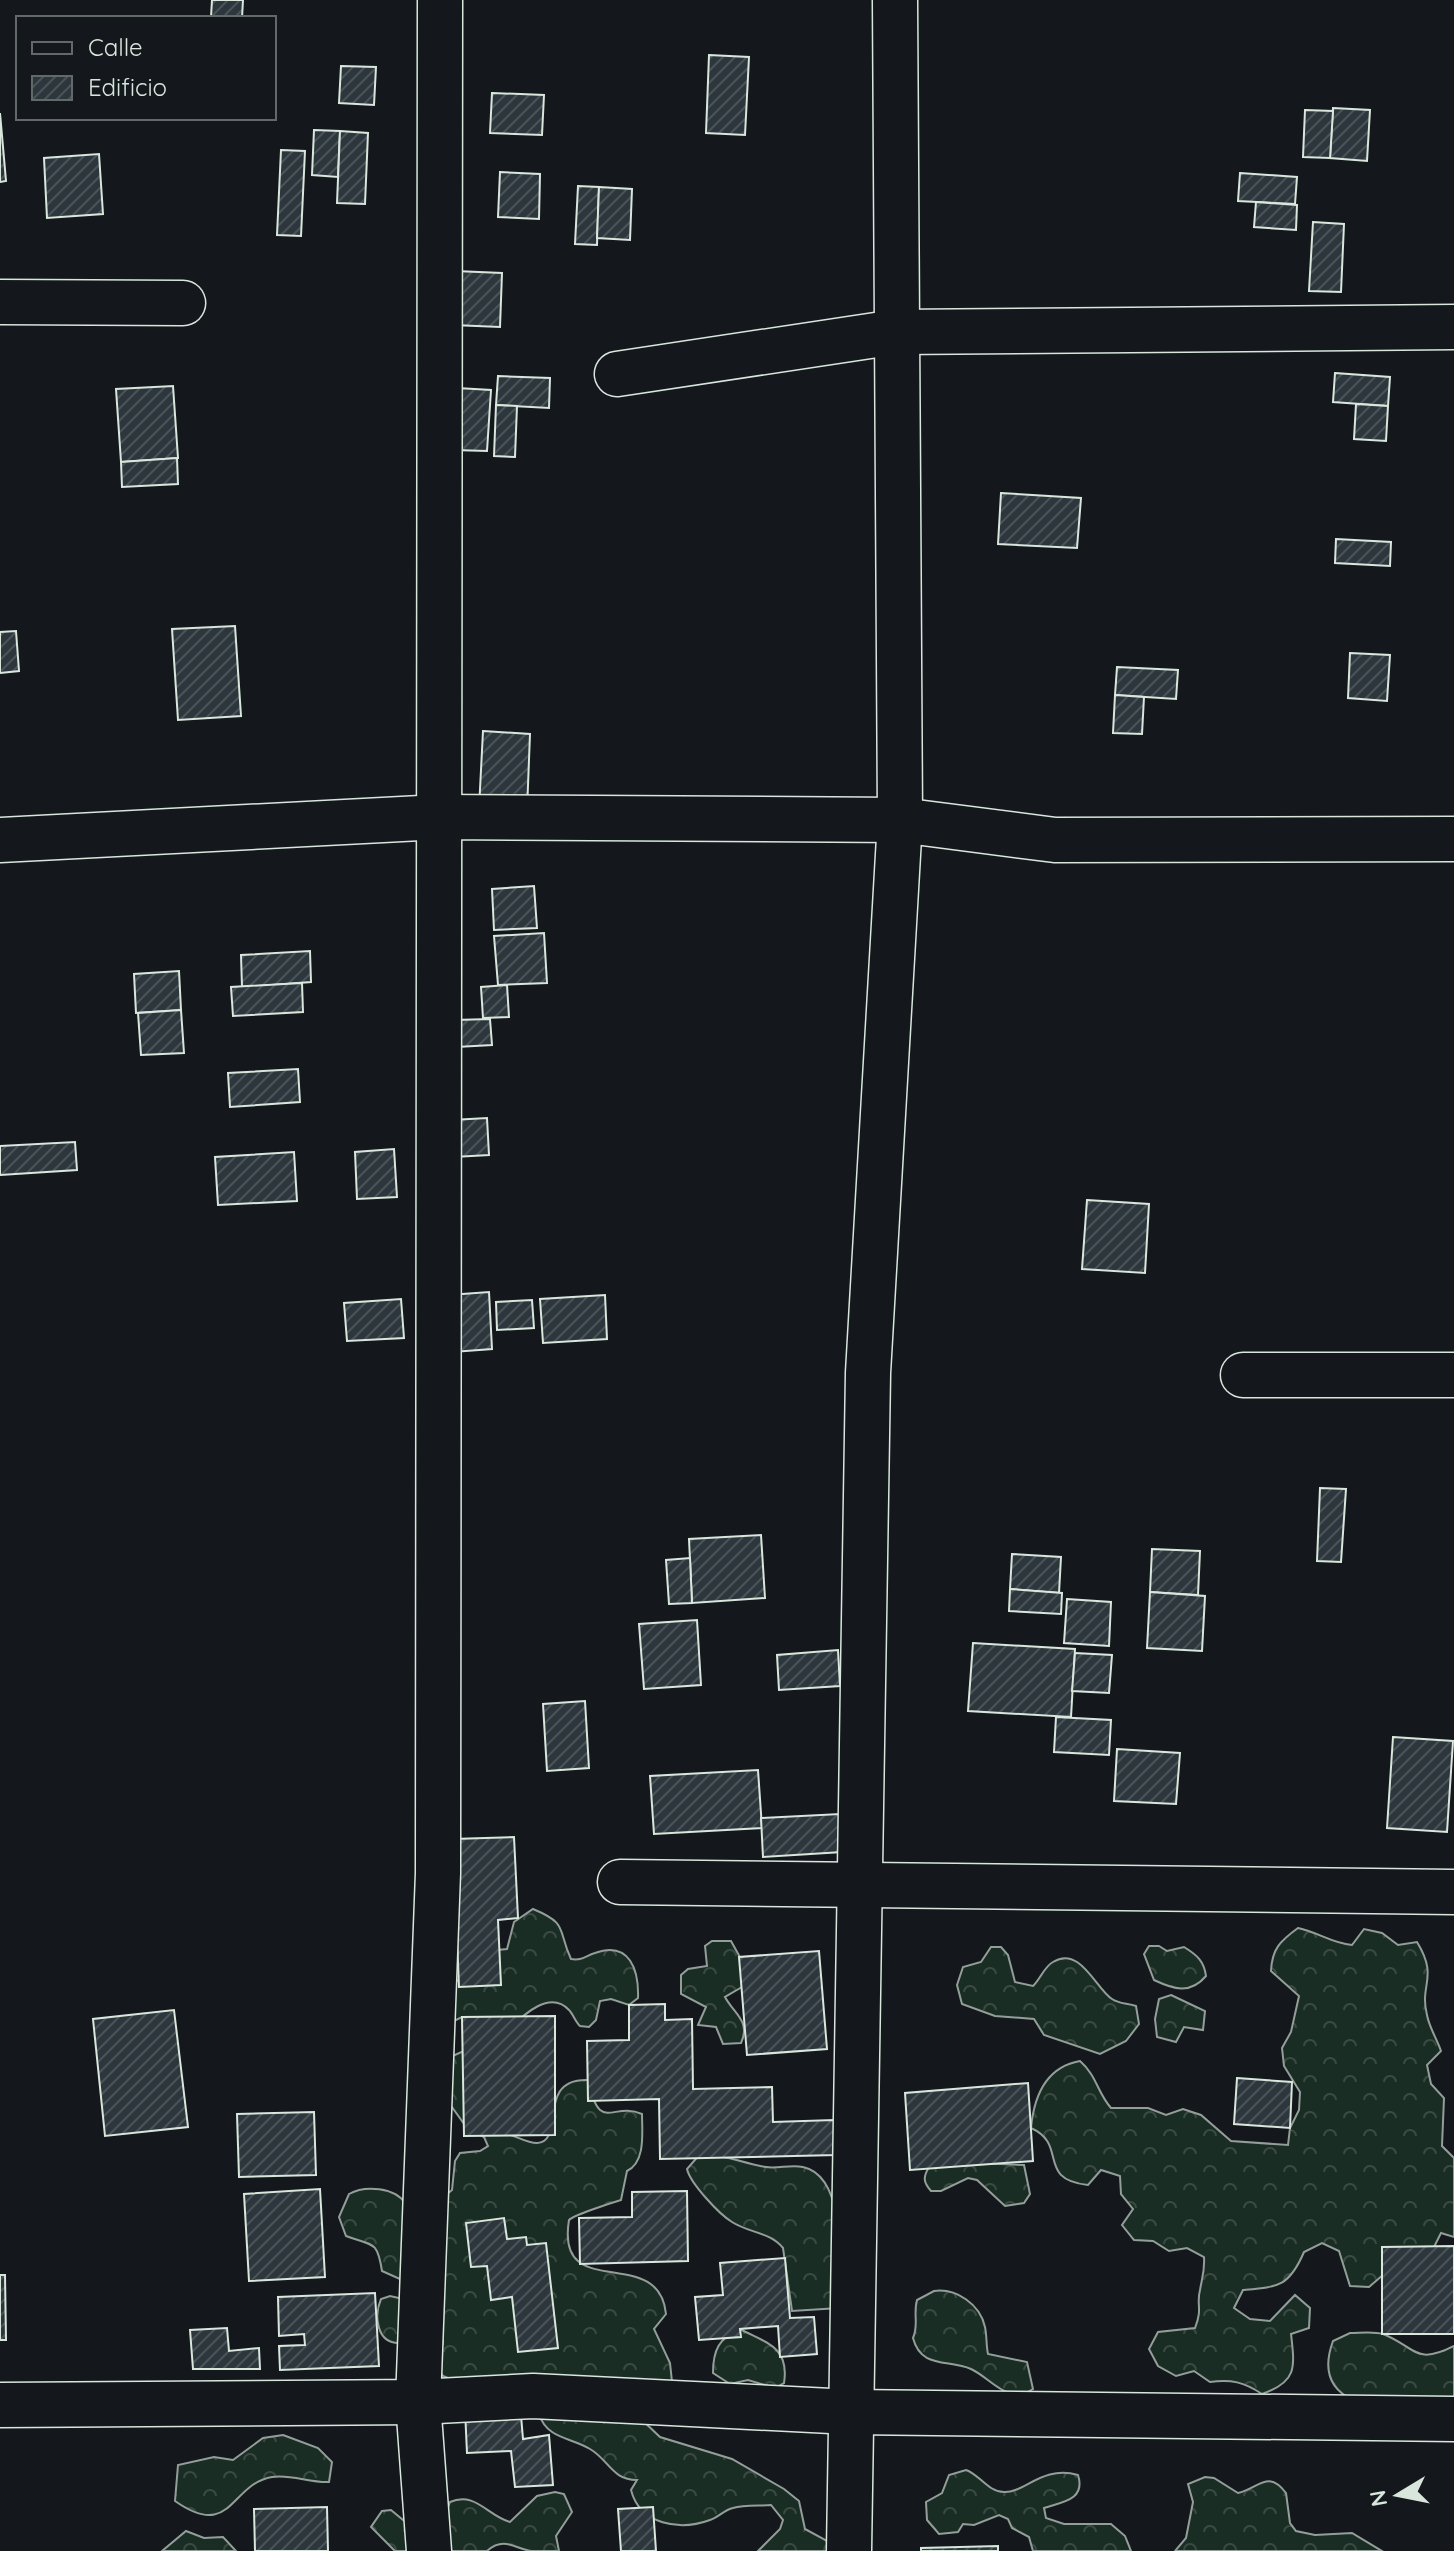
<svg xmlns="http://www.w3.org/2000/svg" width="1454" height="2551" viewBox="0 0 1454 2551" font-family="Quicksand,sans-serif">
<defs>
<pattern id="forest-crowns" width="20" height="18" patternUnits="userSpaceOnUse" patternTransform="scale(2)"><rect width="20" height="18" fill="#1a2d24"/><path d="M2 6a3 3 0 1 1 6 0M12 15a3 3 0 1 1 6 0" fill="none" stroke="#3b4b43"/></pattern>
<pattern id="building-hatch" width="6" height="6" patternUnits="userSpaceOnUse" patternTransform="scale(2)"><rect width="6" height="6" fill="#2c363c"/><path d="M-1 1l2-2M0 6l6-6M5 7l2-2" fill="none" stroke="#4a5358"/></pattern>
</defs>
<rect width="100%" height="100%" fill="#14181c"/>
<g fill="url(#forest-crowns)" stroke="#939e99" stroke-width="2">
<path d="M533,1909c36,15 24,20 38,50 11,2 14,-3 24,-6 35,-13 44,18 43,45l-9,7 -18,-6 -11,2 -4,19 -7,7 -9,-1c-5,-5 -7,-12 -11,-16 -19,-20 -45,4 -58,18l-49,-11 -8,4 -8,-42 20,3 31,-32 10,-1 7,-27z"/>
<path d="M1298,1928c20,4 33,15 54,17l12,-16 18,4 16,12 19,-3c22,36 2,42 10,73 2,12 10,24 14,36l-14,14 4,19 13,14 -2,48 12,12v79l-13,-4 -9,18 -48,23 -15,13 -19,-1 -11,-35 -17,-8 -18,9c-15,35 -26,35 -61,38l-9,18 16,11 20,2 25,-26 15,13 -1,20 -18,6c4,34 6,48 -29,60 -18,-12 -31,-15 -52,-12l-16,-11 -18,5 -18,-10 -9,-17 9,-17 37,-4c8,-20 1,-23 5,-38 2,-12 5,-19 4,-33l-17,-9 -18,3 -16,-10 -19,-1 -12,-15 11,-16 -12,-15 -1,-18 -19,-6 -13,15c-53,-6 -19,-40 -57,-57 3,-32 15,-61 49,-67 17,15 17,31 31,47h37l18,7 17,-6 18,6 30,26 57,4 2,-17 9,-18 1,-18 -16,-26 -2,-18 9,-16 8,-36 -28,-25c1,-22 9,-30 27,-43z"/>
<path d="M712,1941h19l10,18 1,28 -17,10c9,17 26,24 16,46l-18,1 -7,-17 -18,-2 8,-18 -25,-13v-19l7,-6 19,-3 -2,-20z"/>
<path d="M1159,1946l8,5 17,-4c13,8 20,14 22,29 -16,19 -33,13 -52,4l-10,-26 5,-8z"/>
<path d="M991,1947h10l7,8 7,27 18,4c8,-8 11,-19 20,-24 27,-17 43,27 59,37 7,5 16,4 24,7l3,18 -13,17 -26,13 -56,-19 -10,-16 -39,-3 -33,-12 -5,-19 6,-18 18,-5z"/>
<path d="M1171,1995l34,16 -2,19 -19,-3 -8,15 -19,-5 -2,-18 4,-20z"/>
<path d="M466,2050l41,84c10,2 19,9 30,9 29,-1 -2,-65 51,-63 12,55 24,21 54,34 0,18 4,48 -15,57l-6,29c-10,3 -47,15 -52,20 -14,85 90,22 97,94l-12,15 16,34 2,19 -32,36 20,19 72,22 52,30 15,12 6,28 24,13 8,9h-79l22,-22 3,-9 -12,-15c-12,1 -27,0 -38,3 -9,2 -14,9 -23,12 -30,11 -70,5 -79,-30l6,-10c-25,0 -28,-20 -47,-31 -20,-12 -43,-10 -51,-35l-96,-38 -5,-7 5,-28 -6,-8c-11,3 -25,10 -37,10 -24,1 -26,-28 -19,-44l9,-3 18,4 -8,-21 -18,-8c-5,-32 -10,-25 -36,-35l-7,-19 10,-23c16,-9 46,-7 57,10l31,-2 15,-12 3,-29 5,-8 20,-2 8,-5 -4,-9 -17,-9 -23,-32 4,-38z"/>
<path d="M700,2154c24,0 42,9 66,13 12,2 25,-3 37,0 46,10 36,106 36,141l-47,3 -9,-63c-13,-16 -34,-15 -51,-26 -13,-8 -42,-39 -45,-53z"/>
<path d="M955,2162l69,3 6,29 -6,9 -19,3 -28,-26 -9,-2 -27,13h-10c-8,-9 -8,-14 -2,-24z"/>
<path d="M934,2291c22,-3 46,13 51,36 2,9 1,18 3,27l39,8 6,27c-25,17 -42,-11 -62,-20 -23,-10 -50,0 -58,-31 6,-13 0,-24 4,-38z"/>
<path d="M740,2329c24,13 50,17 44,54l-9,5 -27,-8 -18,4 -17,-11c0,-23 6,-35 27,-44z"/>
<path d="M1350,2333c10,0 23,-2 33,1 33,13 32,32 71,12v70c-48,-6 -149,1 -121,-75z"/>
<path d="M283,2435l35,13 14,14 -3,20c-19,1 -38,-8 -57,-5 -42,7 -40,64 -97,24l3,-36 36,-8 19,3 30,-22z"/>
<path d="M966,2470c13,4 22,22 38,22 21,1 38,-27 74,-17 8,25 -16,27 -34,33l2,10 18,6h47l14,12 6,15h-98l-4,-14 -17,-9 -4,-9 -9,-4 -25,10 -11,-1 -5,8 -19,2 -12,-14 -1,-18 16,-9 7,-18z"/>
<path d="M1205,2477l9,1 24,15c21,-5 30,-24 48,0l4,30 6,8 19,4 37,-2 30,18h-207l11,-13 7,-36 -5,-18z"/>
<path d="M555,2492l9,2 8,18 -16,24 3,15c-9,0 -19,0 -28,0 -15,-2 -27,-15 -44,0h-92l-24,-24 11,-16 9,-1 23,19 33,-19 3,-8c25,-11 38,14 60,20l27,-26z"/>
<path d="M186,2531l18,7 19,-1 13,14h-74z"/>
</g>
<g fill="url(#building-hatch)" stroke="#d8e6dc" stroke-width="2">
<path d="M212,0h31l-1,18 -31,-1z"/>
<path d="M709,55l40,2 -4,78 -39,-2z"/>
<path d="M341,66l35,1 -2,38 -35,-2z"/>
<path d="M492,93l52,2 -2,40 -52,-2z"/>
<path d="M1333,108l37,2 -3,51 -37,-3z"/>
<path d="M1305,110l28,1 -3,47 -27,-1z"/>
<path d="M0,113l6,68 -6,1z"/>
<path d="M314,130l26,1 -2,46 -26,-2z"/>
<path d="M340,131l28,2 -3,71 -28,-1z"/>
<path d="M281,150l24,1 -4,85 -24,-1z"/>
<path d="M99,154l4,60 -56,4 -3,-60z"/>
<path d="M500,172l40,2 -1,45 -41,-2z"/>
<path d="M1240,173l57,4 -2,27 -57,-3z"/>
<path d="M578,186l21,1 -2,58 -22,-1z"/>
<path d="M599,187l33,2 -2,51 -33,-2z"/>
<path d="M1256,202l41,3 -1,25 -42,-3z"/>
<path d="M1313,222l31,2 -3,68 -32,-1z"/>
<path d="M455,271l47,2 -2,54 -47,-2z"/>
<path d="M1335,373l55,4 -2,29 -55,-4z"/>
<path d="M498,376l52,2 -1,30 -53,-3z"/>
<path d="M173,386l5,72 -57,4 -5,-73z"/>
<path d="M457,388l34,2 -4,61 -33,-1z"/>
<path d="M1356,404l32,2 -2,35 -32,-2z"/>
<path d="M496,405l21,1 -2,51 -21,-1z"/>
<path d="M177,458l1,26 -56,3 -1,-25z"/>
<path d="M1001,493l80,5 -4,50 -79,-4z"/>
<path d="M1336,539l55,3 -1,24 -55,-3z"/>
<path d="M235,626l6,90 -63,4 -6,-91z"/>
<path d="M16,631l3,40 -19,2v-41z"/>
<path d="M1350,653l40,2 -3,46 -39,-3z"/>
<path d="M1117,667l61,3 -2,29 -61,-4z"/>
<path d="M1115,695l29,2 -2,37 -29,-1z"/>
<path d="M483,731l47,3 -3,77 -48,-2z"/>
<path d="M534,886l3,42 -43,2 -2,-41z"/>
<path d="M544,933l3,50 -49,2 -4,-49z"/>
<path d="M310,951l1,31 -69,5 -1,-32z"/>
<path d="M179,971l2,39 -45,3 -2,-39z"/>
<path d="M302,983l1,29 -70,4 -2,-29z"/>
<path d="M507,985l2,32 -26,1 -2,-31z"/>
<path d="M181,1010l3,43 -43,2 -3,-42z"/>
<path d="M490,1019l2,26 -35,2 -2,-27z"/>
<path d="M298,1069l2,33 -70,5 -2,-34z"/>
<path d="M487,1118l2,37 -35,2 -2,-37z"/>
<path d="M75,1142l2,28 -77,5v-29z"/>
<path d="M394,1149l3,48 -40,2 -2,-47z"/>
<path d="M294,1152l3,49 -79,4 -3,-48z"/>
<path d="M1087,1200l62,4 -4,69 -63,-4z"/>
<path d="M489,1292l3,57 -39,3 -4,-57z"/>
<path d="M605,1295l2,44 -64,4 -3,-44z"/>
<path d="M401,1299l3,39 -57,3 -3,-38z"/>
<path d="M532,1300l2,28 -37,2 -1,-28z"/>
<path d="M1320,1488l26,1 -5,73 -24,-1z"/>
<path d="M761,1535l4,63 -73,5 -3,-64z"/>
<path d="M1152,1549l48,2 -2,44 -48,-3z"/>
<path d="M1012,1554l49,3 -2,36 -49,-4z"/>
<path d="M690,1558l2,45 -23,1 -3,-44z"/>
<path d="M1010,1589l52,4 -1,21 -52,-3z"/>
<path d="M1150,1592l55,4 -3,55 -55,-3z"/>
<path d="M1067,1599l44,3 -2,44 -45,-3z"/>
<path d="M697,1620l4,65 -57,4 -5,-65z"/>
<path d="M973,1643l102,6 -4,68 -103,-6z"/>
<path d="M838,1650l2,36 -61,4 -2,-35z"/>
<path d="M1075,1653l37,2 -3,38 -37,-2z"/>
<path d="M585,1701l4,67 -42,3 -4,-67z"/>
<path d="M1056,1717l55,3 -2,35 -55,-3z"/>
<path d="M1393,1737l60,4 -6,91 -60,-4z"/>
<path d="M1117,1749l63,4 -4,51 -62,-3z"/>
<path d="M758,1770l4,58 -108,6 -4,-58z"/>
<path d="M840,1814l2,38 -79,5 -2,-39z"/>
<path d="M514,1837l4,81 -20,2 3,65 -42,2 -6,-148z"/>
<path d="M819,1951l8,98 -80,6 -8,-98z"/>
<path d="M665,2004v16l27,-1 1,70 79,-2 1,35 61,-2 2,35 -176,4 -1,-60 -71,2 -1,-60 42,-1v-35z"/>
<path d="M174,2010l14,117 -83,9 -12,-117z"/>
<path d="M555,2016v119l-91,1 -2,-119z"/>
<path d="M1237,2078l55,4 -2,46 -56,-4z"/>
<path d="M1028,2083l5,78 -123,9 -5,-77z"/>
<path d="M314,2112l2,63 -77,2 -2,-63z"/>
<path d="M320,2189l5,88 -76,4 -5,-87z"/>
<path d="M687,2191l1,70 -108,3 -1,-46 53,-1v-25z"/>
<path d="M504,2218l3,21 19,-2 1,8 19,-2 12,105 -40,4 -6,-55 -21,3 -4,-34 -16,1 -5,-44z"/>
<path d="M1454,2246v88h-72v-87z"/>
<path d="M785,2258l5,60 24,-1 3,37 -37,3 -2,-31 -38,3 1,8 -42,3 -4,-43 28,-2 -3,-32z"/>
<path d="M0,2275h5l1,65h-6z"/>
<path d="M375,2293l4,73 -99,4 -1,-24 26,-1 -1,-11 -25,2 -1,-39z"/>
<path d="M227,2328l2,23 30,-3 1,21h-67l-3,-39z"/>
<path d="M520,2404l3,35 26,-4 4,50 -38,2 -4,-36 -44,2 -2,-43z"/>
<path d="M327,2507l1,44h-73l-1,-42z"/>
<path d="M653,2507l3,44h-35l-3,-42z"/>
<path d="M998,2546v5h-77v-3z"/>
</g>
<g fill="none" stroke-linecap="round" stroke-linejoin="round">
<defs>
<g id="minor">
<path d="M0,302l183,1"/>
<path d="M617,374l279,-42 558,-5"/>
<path d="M0,840l440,-23 460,3 155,20 399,-1"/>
<path d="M1243,1375h211"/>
<path d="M620,1882l834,10"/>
<path d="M0,2405l418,-3 115,-6 318,16 603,7"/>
<path d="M429,2551l-11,-149 20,-529 2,-1873"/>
<path d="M849,2551l19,-1178 32,-553 -5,-820"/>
</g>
</defs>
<use href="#minor" stroke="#d8e6dc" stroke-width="47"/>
<use href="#minor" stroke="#14181c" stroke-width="44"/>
</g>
<rect x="16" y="16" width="260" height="104" fill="#14181c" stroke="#626a69" stroke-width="2"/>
<rect x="32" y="42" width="40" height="12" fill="#14181c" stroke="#626a69" stroke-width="2"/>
<text x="88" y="56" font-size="24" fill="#d8e6dc">Calle</text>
<rect x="32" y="76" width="40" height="24" fill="url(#building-hatch)" stroke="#626a69" stroke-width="2"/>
<text x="88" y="96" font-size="24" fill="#d8e6dc">Edificio</text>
<g transform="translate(1398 2495) rotate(260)" stroke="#14181c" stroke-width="6" paint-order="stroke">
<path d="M0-6L14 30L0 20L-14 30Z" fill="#d8e6dc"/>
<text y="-12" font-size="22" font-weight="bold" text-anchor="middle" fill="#d8e6dc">N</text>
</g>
</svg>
